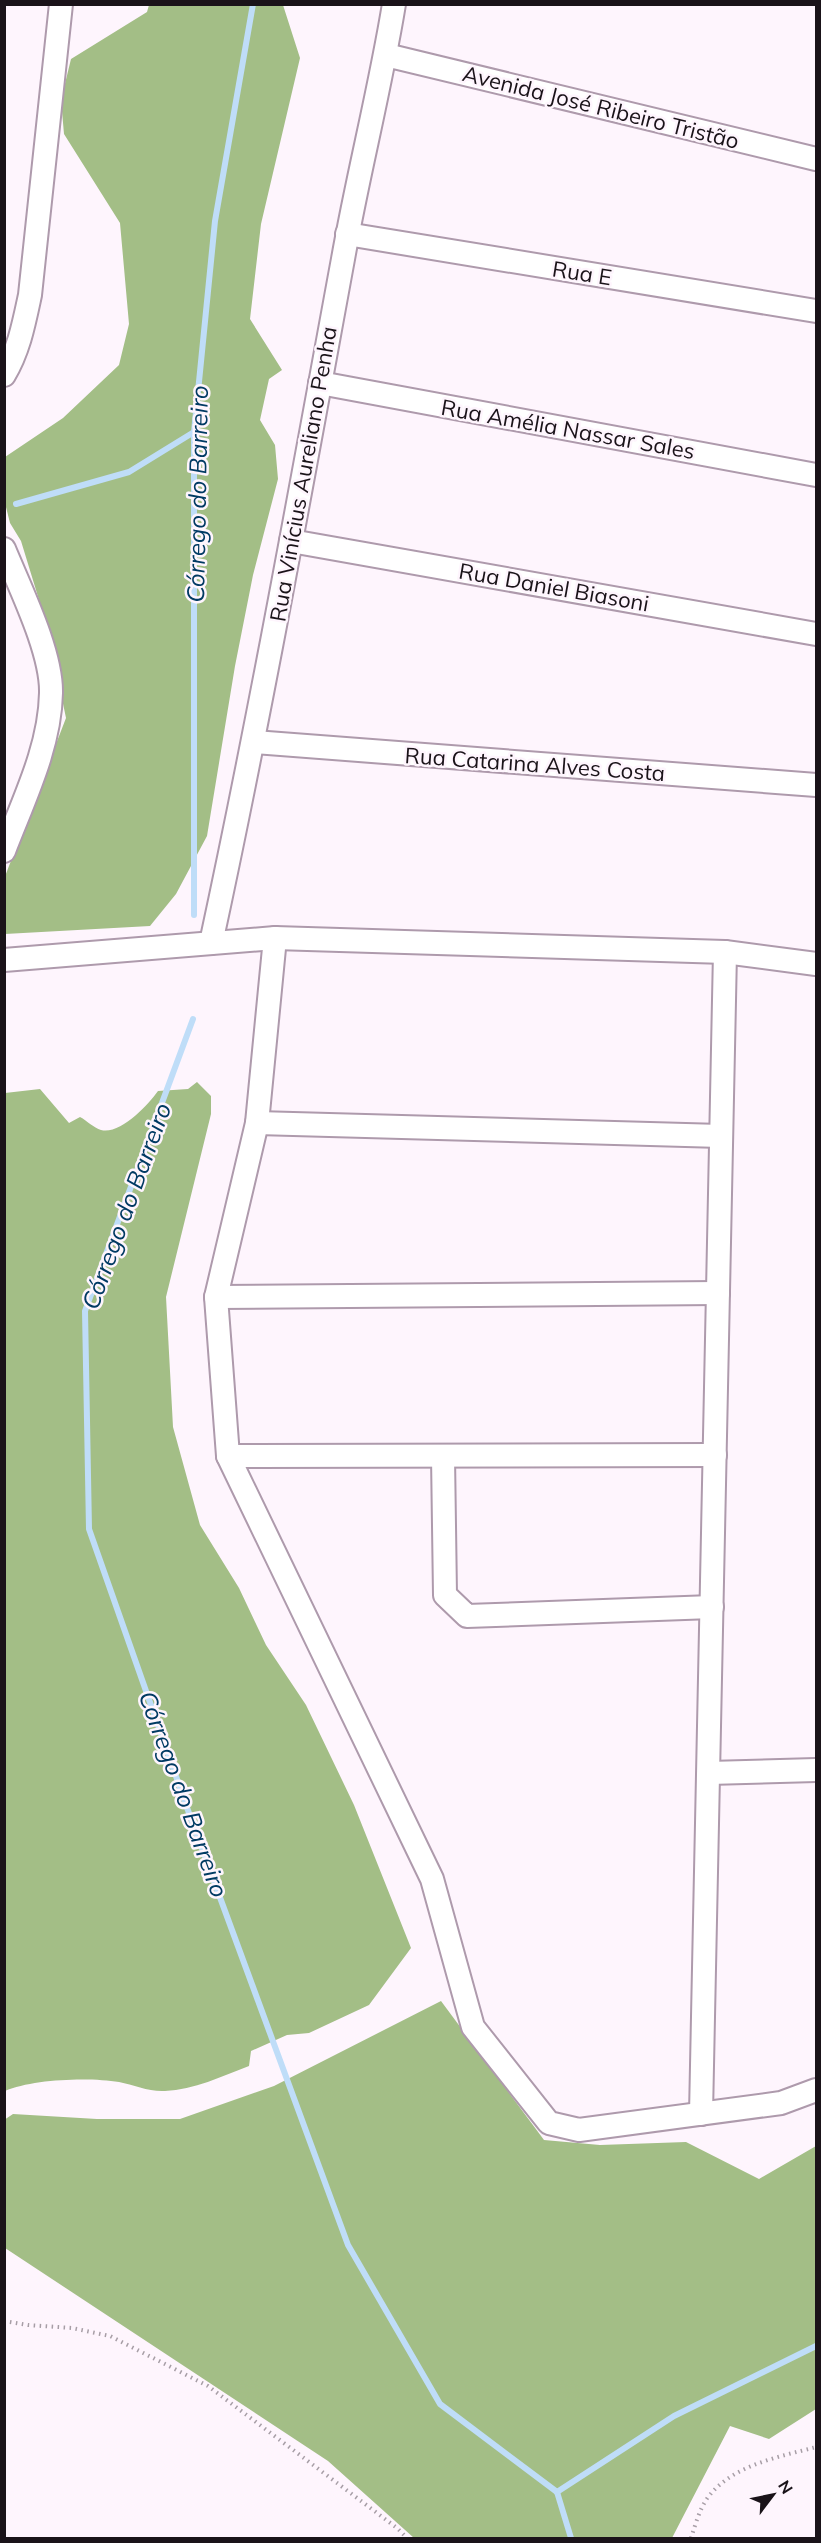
<svg xmlns="http://www.w3.org/2000/svg" width="821" height="2543" viewBox="0 0 821 2543" font-family="Mulish,sans-serif">
<rect width="100%" height="100%" fill="#fef5fd"/>
<g fill="#a3be86">
<path d="M149,5h134l17,53 -39,166 -11,95 32,51 -13,9 -9,41 15,25 3,34 -25,96 -18,91 -28,170 -31,58 -26,32 -145,8 -1,-55 62,-161 -19,-92 -26,-85 -11,-18 -5,-20v-46l58,-39 56,-53 10,-41 -9,-101 -56,-89 -3,-34 10,-41 76,-47z"/>
<path d="M197,1082l14,14v18l-45,183 7,130 27,98 39,63 27,57 40,60 48,100 57,143 -42,57 -60,28 -22,2 -36,16 -2,15c-27,10 -55,24 -84,25 -16,1 -31,-6 -46,-9 -30,-5 -87,-3 -114,9v-998l35,-4 29,34 11,-6c6,3 14,11 21,13 19,5 47,-25 57,-39l30,-2z"/>
<path d="M441,2001l103,139 56,5 86,-3 73,37 57,-33v263l-47,30 -39,-13 -58,112h-258l-86,-77 -323,-213 -1,-128 9,-6 84,5h83l94,-33z"/>
</g>
<g fill="none" stroke-linecap="round" stroke-linejoin="round">
<g stroke="#bfddf8" stroke-width="6">
<path d="M16,504l113,-32 65,-40"/>
<path d="M194,915v-483l21,-211 38,-217"/>
<path d="M193,1019l-108,292 4,218 101,287 158,429 92,159 117,88"/>
<path d="M557,2492l117,-76 142,-70"/>
<path d="M557,2492l14,46"/>
</g>
<defs>
<g id="minor">
<path d="M386,55l430,104"/>
<path d="M347,234l469,77"/>
<path d="M4,375c15,-25 20,-52 26,-80l31,-291"/>
<path d="M320,383l496,92"/>
<path d="M291,541l525,93"/>
<path d="M4,549c16,39 48,103 47,144 -1,55 -28,108 -47,158"/>
<path d="M254,742l562,43"/>
<path d="M275,938l-18,185 -41,174 12,159 204,423 41,148 76,96 30,7 202,-27 35,-13"/>
<path d="M211,943c49,-227 90,-456 132,-684 15,-85 37,-169 51,-255"/>
<path d="M4,960l271,-22 450,14 91,12"/>
<path d="M257,1123l464,13"/>
<path d="M216,1297l502,-4"/>
<path d="M228,1456l487,-1"/>
<path d="M443,1456l2,139 22,21 245,-9"/>
<path d="M709,1773l107,-3"/>
<path d="M701,2114l24,-1162"/>
</g>
</defs>
<use href="#minor" stroke="#ae9aac" stroke-width="26"/>
<g stroke="#a79ea6" stroke-width="4" stroke-dasharray="1.5 4.5" stroke-linecap="butt">
<path d="M4,2321l24,4 44,3 38,8 98,50 189,142 10,10"/>
<path d="M691,2538c4,-12 8,-27 15,-38 24,-35 73,-43 110,-53"/>
</g>
<use href="#minor" stroke="#fff" stroke-width="22"/>
</g>
<g text-anchor="middle" dominant-baseline="central" stroke-width="5" stroke-linejoin="round" paint-order="stroke">
<g font-size="22" fill="#1a1319" stroke="#fef5fd">
<text transform="translate(601 107) rotate(14)">Avenida José Ribeiro Tristão</text>
<text transform="translate(582 273) rotate(9)">Rua E</text>
<text transform="translate(568 429) rotate(10)">Rua Amélia Nassar Sales</text>
<text transform="translate(303 474) rotate(-80)">Rua Vinícius Aureliano Penha</text>
<text transform="translate(554 587) rotate(10)">Rua Daniel Biasoni</text>
<text transform="translate(535 764) rotate(4)">Rua Catarina Alves Costa</text>
</g>
<g font-size="24" font-style="italic" fill="#003a63" stroke="#fef5fd">
<text transform="translate(197 494) rotate(-89)">Córrego do Barreiro</text>
<text transform="translate(126 1206) rotate(-70)">Córrego do Barreiro</text>
<text transform="translate(184 1794) rotate(70)">Córrego do Barreiro</text>
</g>
</g>
<rect width="821" height="2543" fill="none" stroke="#1a1319" stroke-width="12"/>
<g transform="translate(773 2495) rotate(58)" stroke="#fef5fd" stroke-width="4.5" paint-order="stroke">
<path d="M0-4.5L10 22L0 15L-10 22Z" fill="#1a1319"/>
<text y="-9" font-size="16" font-weight="bold" text-anchor="middle" fill="#1a1319">N</text>
</g>
</svg>
